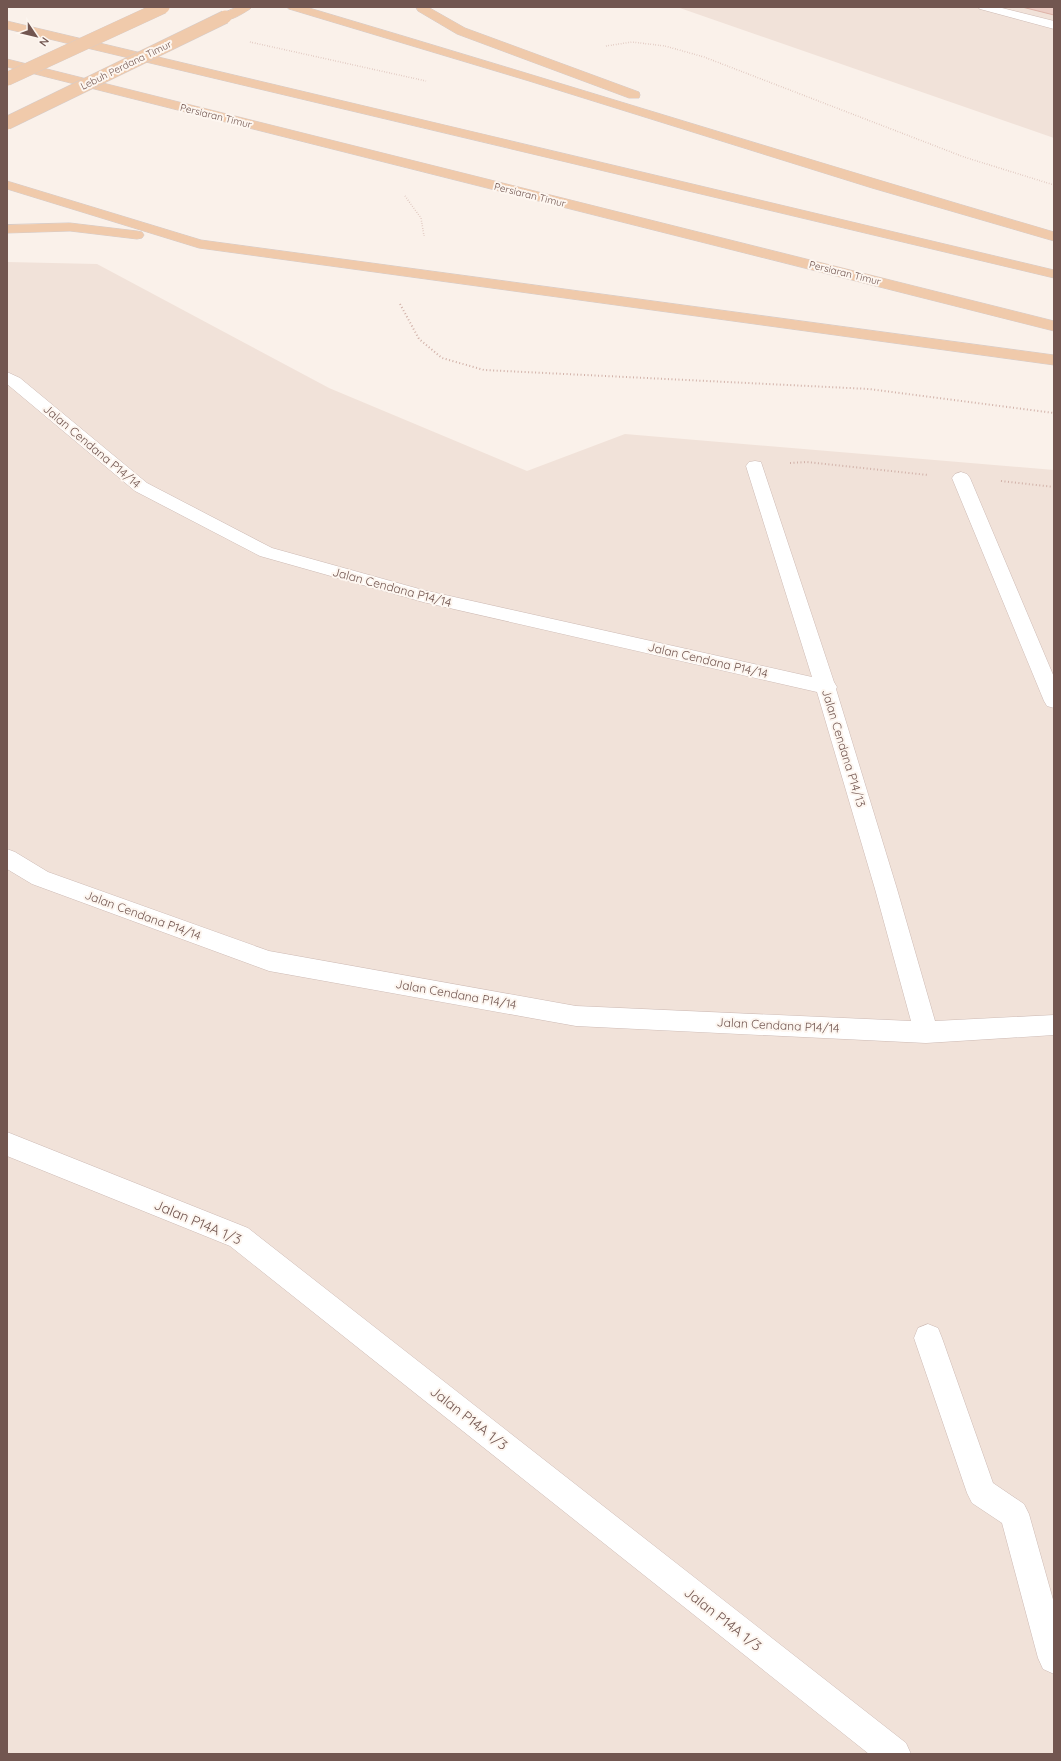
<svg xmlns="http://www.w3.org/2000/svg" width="1061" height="1761" viewBox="0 0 1061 1761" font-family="Quicksand,sans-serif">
<rect width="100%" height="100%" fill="#faf1ea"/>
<g fill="#f1e2d9">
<path d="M677,7h377v131z"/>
<path d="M7,262l90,2 232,124 198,83 98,-37 429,36v1284h-1047z"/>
</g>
<path fill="#eccdc5" stroke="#ddb2a7" d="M1022,7h32v8z"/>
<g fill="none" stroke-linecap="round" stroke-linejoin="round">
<defs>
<g id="minor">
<path d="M978,7h20l56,14v8l-74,-20z"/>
<path d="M7,372l13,6 127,105 125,65 151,42 389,87 -66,-211 3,-4 6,-1 6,1 73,220 3,5 -1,2 61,200 38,132 119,-6v20l-128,8 -350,-17 -307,-55 -237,-87 -25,-15v-20l8,3 33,20 221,79 307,55 335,15 -36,-132 -58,-197 -394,-90 -163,-46 -125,-65 -128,-107z"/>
<path d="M961,472l6,2 3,4 84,199v31l-7,-2 -3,-5 -92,-223 3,-4z"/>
<path d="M7,1132l241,96 658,515 5,11h-42l-639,-508 -223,-90z"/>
<path d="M928,1324l10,4 4,10 51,145 31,21 5,10 25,89v71l-11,-5 -5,-11 -36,-135 -30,-20 -5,-10 -53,-155 4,-10z"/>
</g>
<g id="major">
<path d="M237,7h15l-2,2c-8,5 -20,13 -29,11l-2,-3 2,-3z"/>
<path d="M287,7h19c250,74 498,152 748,225v9l-182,-53 -343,-107 -240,-72z"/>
<path d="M416,7h12l37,21 174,64 1,3 -1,3h-10l-172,-64 -39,-23z"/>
<path d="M7,21l1047,249v8l-1047,-249z"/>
<path d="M7,59l1047,262v10l-1047,-264z"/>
<path d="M7,181l194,59 853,115v10l-855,-117 -192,-59z"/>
<path d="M70,223l67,8 5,1 2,3 -2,3 -5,1 -67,-8 -63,2v-8z"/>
</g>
</defs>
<use href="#minor" stroke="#cdbab4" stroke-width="1"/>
<use href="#major" stroke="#d5ccca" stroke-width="1"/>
<g stroke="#d1b1a8" stroke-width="1.5" stroke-dasharray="0.5 2" stroke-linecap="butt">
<path d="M250,42l176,39"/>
<path d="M606,46l26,-4 33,4 39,11 260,100 90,28"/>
<path d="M405,196l16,22 3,18"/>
</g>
<g stroke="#d1b1a8" stroke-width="2" stroke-dasharray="1 2.5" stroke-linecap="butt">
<path d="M400,304l19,35 23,19 42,12 385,19 185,24"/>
<path d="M790,463l17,-1 121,13"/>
<path d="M1001,481l53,6"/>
</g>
<use href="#minor" fill="#fff" fill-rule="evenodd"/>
<use href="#major" fill="#f0caab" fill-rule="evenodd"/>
<defs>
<g id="major-bridge">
<path d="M7,79l156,-72"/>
<path d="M7,123l218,-106"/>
</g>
</defs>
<use href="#major-bridge" stroke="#d5ccca" stroke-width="14" stroke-linecap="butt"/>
<use href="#major-bridge" stroke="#f0caab" stroke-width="13"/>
</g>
<g text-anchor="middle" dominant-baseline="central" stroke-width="4" stroke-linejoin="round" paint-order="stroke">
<g font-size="10" fill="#725650" stroke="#fdf6f0">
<text transform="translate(126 65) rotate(-26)">Lebuh Perdana Timur</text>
<text transform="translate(216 116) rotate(14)">Persiaran Timur</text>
<text transform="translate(530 195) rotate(14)">Persiaran Timur</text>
<text transform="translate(845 273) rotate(14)">Persiaran Timur</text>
</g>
<g font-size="12" fill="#725650" stroke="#fdf6f0">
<text transform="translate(92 446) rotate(40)">Jalan Cendana P14/14</text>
<text transform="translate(392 587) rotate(15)">Jalan Cendana P14/14</text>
<text transform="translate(708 660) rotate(13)">Jalan Cendana P14/14</text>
<text transform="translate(844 748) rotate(73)">Jalan Cendana P14/13</text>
<text transform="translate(143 915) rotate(20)">Jalan Cendana P14/14</text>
<text transform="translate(456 994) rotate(10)">Jalan Cendana P14/14</text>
<text transform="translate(778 1025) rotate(3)">Jalan Cendana P14/14</text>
</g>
<g font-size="14" fill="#725650" stroke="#fdf6f0">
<text transform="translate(198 1222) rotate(23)">Jalan P14A 1/3</text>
<text transform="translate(469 1418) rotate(38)">Jalan P14A 1/3</text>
<text transform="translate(723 1619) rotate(38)">Jalan P14A 1/3</text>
</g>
</g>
<rect width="1061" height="1761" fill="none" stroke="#725650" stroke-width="16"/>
<g transform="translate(36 36) rotate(125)" stroke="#fdf6f0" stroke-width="3" paint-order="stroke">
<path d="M0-3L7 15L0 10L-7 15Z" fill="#725650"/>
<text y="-6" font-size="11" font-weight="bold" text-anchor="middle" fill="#725650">N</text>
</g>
</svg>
